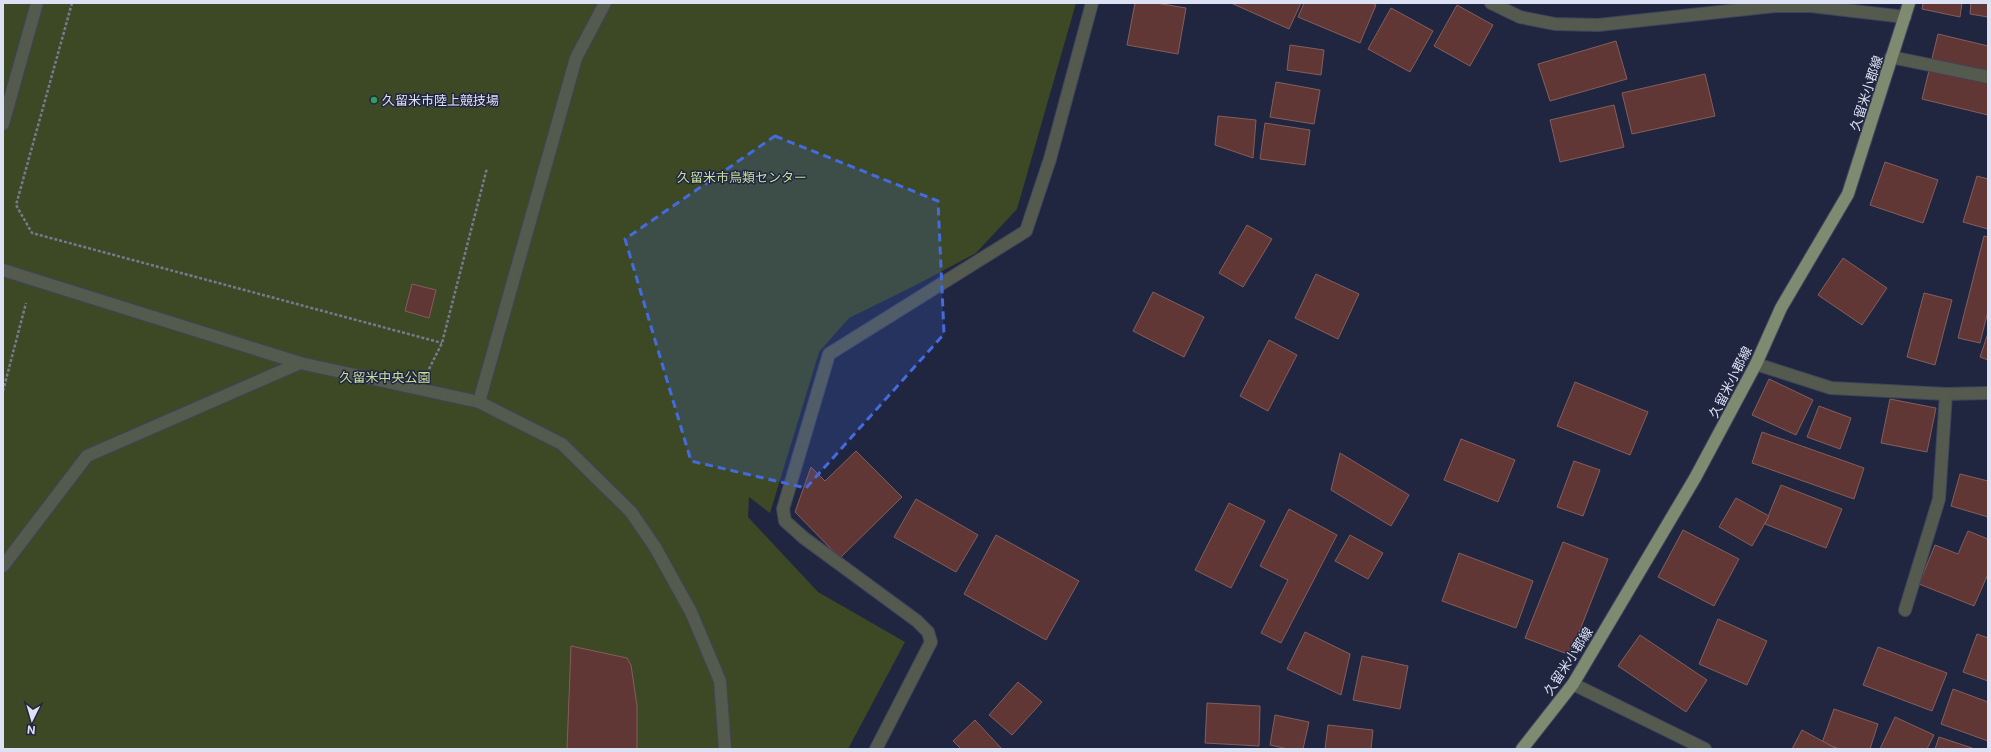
<svg xmlns="http://www.w3.org/2000/svg" width="1991" height="752" viewBox="0 0 1991 752" font-family="Inter,'Noto Sans JP',sans-serif">
<rect width="100%" height="100%" fill="#212640"/>
<path fill="#3d4825" d="M3,3h1073l-59,206 -41,44 -60,32 -67,33 -30,34 -49,161 -21,-16 -1,20 70,75 87,50 -57,107h-845z"/>
<g fill="#613736" stroke="#835e5c">
<path d="M1135,3h21l30,5 -8,46 -51,-9z"/>
<path d="M1231,3h70l-12,26z"/>
<path d="M1304,3h67l5,2 -16,38 -62,-26z"/>
<path d="M1923,3h39l-2,14 -38,-8z"/>
<path d="M1971,3h17v14l-18,-3z"/>
<path d="M1457,5l36,20 -23,41 -36,-20z"/>
<path d="M1391,8l42,23 -23,41 -42,-23z"/>
<path d="M1938,34l50,12v69l-66,-16z"/>
<path d="M1616,41l11,38 -77,22 -12,-37z"/>
<path d="M1290,45l34,5 -3,25 -34,-5z"/>
<path d="M1705,74l10,42 -83,18 -10,-41z"/>
<path d="M1276,82l44,8 -6,34 -44,-7z"/>
<path d="M1614,105l10,42 -64,15 -10,-42z"/>
<path d="M1218,116l38,4 -3,38 -38,-13z"/>
<path d="M1265,123l45,7 -5,35 -45,-6z"/>
<path d="M1885,162l53,18 -15,43 -53,-18z"/>
<path d="M1977,176l11,3v50l-25,-7z"/>
<path d="M1247,225l25,14 -29,48 -24,-14z"/>
<path d="M1984,236l4,1v74l-8,32 -22,-5z"/>
<path d="M1843,258l44,30 -25,37 -44,-30z"/>
<path d="M1316,274l43,20 -21,45 -43,-21z"/>
<path d="M412,284l24,6 -7,28 -24,-7z"/>
<path d="M1153,292l51,25 -20,40 -51,-26z"/>
<path d="M1924,293l28,7 -17,65 -28,-8z"/>
<path d="M1988,333v27l-8,-3z"/>
<path d="M1269,340l28,15 -29,56 -28,-15z"/>
<path d="M1769,379l44,21 -17,35 -44,-20z"/>
<path d="M1575,382l73,30 -18,43 -73,-29z"/>
<path d="M1890,399l46,9 -9,44 -46,-9z"/>
<path d="M1819,406l32,12 -11,31 -33,-12z"/>
<path d="M1762,432l102,36 -10,31 -102,-36z"/>
<path d="M1461,439l54,21 -17,42 -54,-22z"/>
<path d="M856,451l46,46 -62,61 -45,-46 16,-45 14,14z"/>
<path d="M1340,453l69,42 -18,31 -60,-36z"/>
<path d="M1574,461l26,9 -17,46 -26,-9z"/>
<path d="M1960,474l28,7v36l-37,-11z"/>
<path d="M1781,485l61,24 -16,39 -61,-24z"/>
<path d="M1736,498l33,18 -17,30 -33,-19z"/>
<path d="M916,499l62,36 -22,37 -62,-35z"/>
<path d="M1229,503l36,18 -34,67 -36,-18z"/>
<path d="M1289,509l48,26 -56,108 -20,-10 27,-53 -28,-14z"/>
<path d="M1683,530l56,29 -25,47 -56,-29z"/>
<path d="M1968,531l20,8v35l-14,32 -55,-22 16,-39 23,9z"/>
<path d="M996,535l83,46 -33,59 -82,-46z"/>
<path d="M1350,535l33,18 -15,26 -33,-18z"/>
<path d="M1563,542l45,17 -38,96 -45,-17z"/>
<path d="M1459,553l74,28 -17,47 -74,-27z"/>
<path d="M1718,619l49,22 -20,44 -48,-21z"/>
<path d="M1305,632l45,22 -9,41 -54,-26z"/>
<path d="M1977,634l11,4v43l-25,-9z"/>
<path d="M1640,635l67,45 -21,32 -68,-46z"/>
<path d="M571,646l56,12 4,7 6,41v43h-70z"/>
<path d="M1878,647l69,26 -15,38 -69,-26z"/>
<path d="M1362,656l46,10 -8,43 -47,-9z"/>
<path d="M1018,682l24,20 -30,33 -23,-20z"/>
<path d="M1953,689l35,13v39l-47,-17z"/>
<path d="M1207,703l53,3 -1,40 -54,-3z"/>
<path d="M1834,709l44,15 -8,25h-30l-18,-6z"/>
<path d="M1275,715l34,7 -6,27h-15l-18,-4z"/>
<path d="M1895,717l39,18 -7,14h-47z"/>
<path d="M975,720l27,29h-41l-8,-8z"/>
<path d="M1328,725l45,5 -2,19h-46z"/>
<path d="M1802,730l35,19h-45z"/>
<path d="M1939,737l36,12h-40z"/>
</g>
<g fill="none" stroke-linecap="round" stroke-linejoin="round">
<defs>
<g id="minor">
<path d="M1491,3l29,14 35,7 43,1 177,-19h36l94,11"/>
<path d="M1891,57l97,20"/>
<path d="M3,124l34,-121"/>
<path d="M3,270l297,93 179,39 83,42 69,68 24,35 36,65 29,69 5,68"/>
<path d="M1756,364l75,24 115,6 42,-1"/>
<path d="M479,402l97,-344 29,-55"/>
<path d="M3,566l84,-110 213,-93"/>
<path d="M1905,610l34,-111 7,-105"/>
<path d="M1573,684l132,65"/>
<path d="M876,749l55,-107 -3,-10 -11,-11 -113,-83 -19,-17 -2,-12 46,-155 197,-123 24,-72 42,-156"/>
</g>
<path id="major" d="M1522,749l51,-65 122,-206 61,-114 25,-56 67,-114 61,-191"/>
</defs>
<use href="#minor" stroke="#3f445d" stroke-width="14"/>
<use href="#major" stroke="#3f445d" stroke-width="14"/>
<g stroke="#757a91" stroke-width="2.5" stroke-dasharray="3 2" stroke-linecap="butt">
<path d="M72,3l-56,202 16,28 410,110"/>
<path d="M429,369l13,-26 45,-175"/>
<path d="M3,391l23,-88"/>
</g>
<use href="#minor" stroke="#545a4d" stroke-width="12"/>
<use href="#major" stroke="#7f8b70" stroke-width="12"/>
</g>
<path fill="#436bdd" fill-opacity="0.2" stroke="#436bdd" stroke-width="3" stroke-dasharray="8 5" stroke-linejoin="round" d="M775,136l163,65 6,133 -138,154 -115,-27 -66,-222z"/>
<circle fill="#2e9e5b" stroke="#212640" stroke-width="1.5" cx="374" cy="100" r="4"/>
<g text-anchor="middle" dominant-baseline="central" stroke-width="3" stroke-linejoin="round" paint-order="stroke">
<g font-size="13" fill="#dce1f3" stroke="#212640">
<text transform="translate(1866 93) rotate(-72)">久留米小郡線</text>
<text transform="translate(1730 382) rotate(-63)">久留米小郡線</text>
<text transform="translate(1568 661) rotate(-57)">久留米小郡線</text>
</g>
<g font-size="13" fill="#dce1f3" stroke="#212640" text-anchor="start">
<text x="382" y="100">久留米市陸上競技場</text>
</g>
<g font-size="13" fill="#c8df9d" stroke="#212640">
<text x="742" y="177">久留米市鳥類センター</text>
<text x="385" y="377">久留米中央公園</text>
</g>
</g>
<rect width="1991" height="752" fill="none" stroke="#dce1f3" stroke-width="8"/>
<g transform="translate(32 720) rotate(185)" stroke="#212640" stroke-width="3" paint-order="stroke">
<path d="M0-3L7 15L0 10L-7 15Z" fill="#dce1f3"/>
<text y="-6" font-size="11" font-weight="bold" text-anchor="middle" fill="#dce1f3">N</text>
</g>
</svg>
